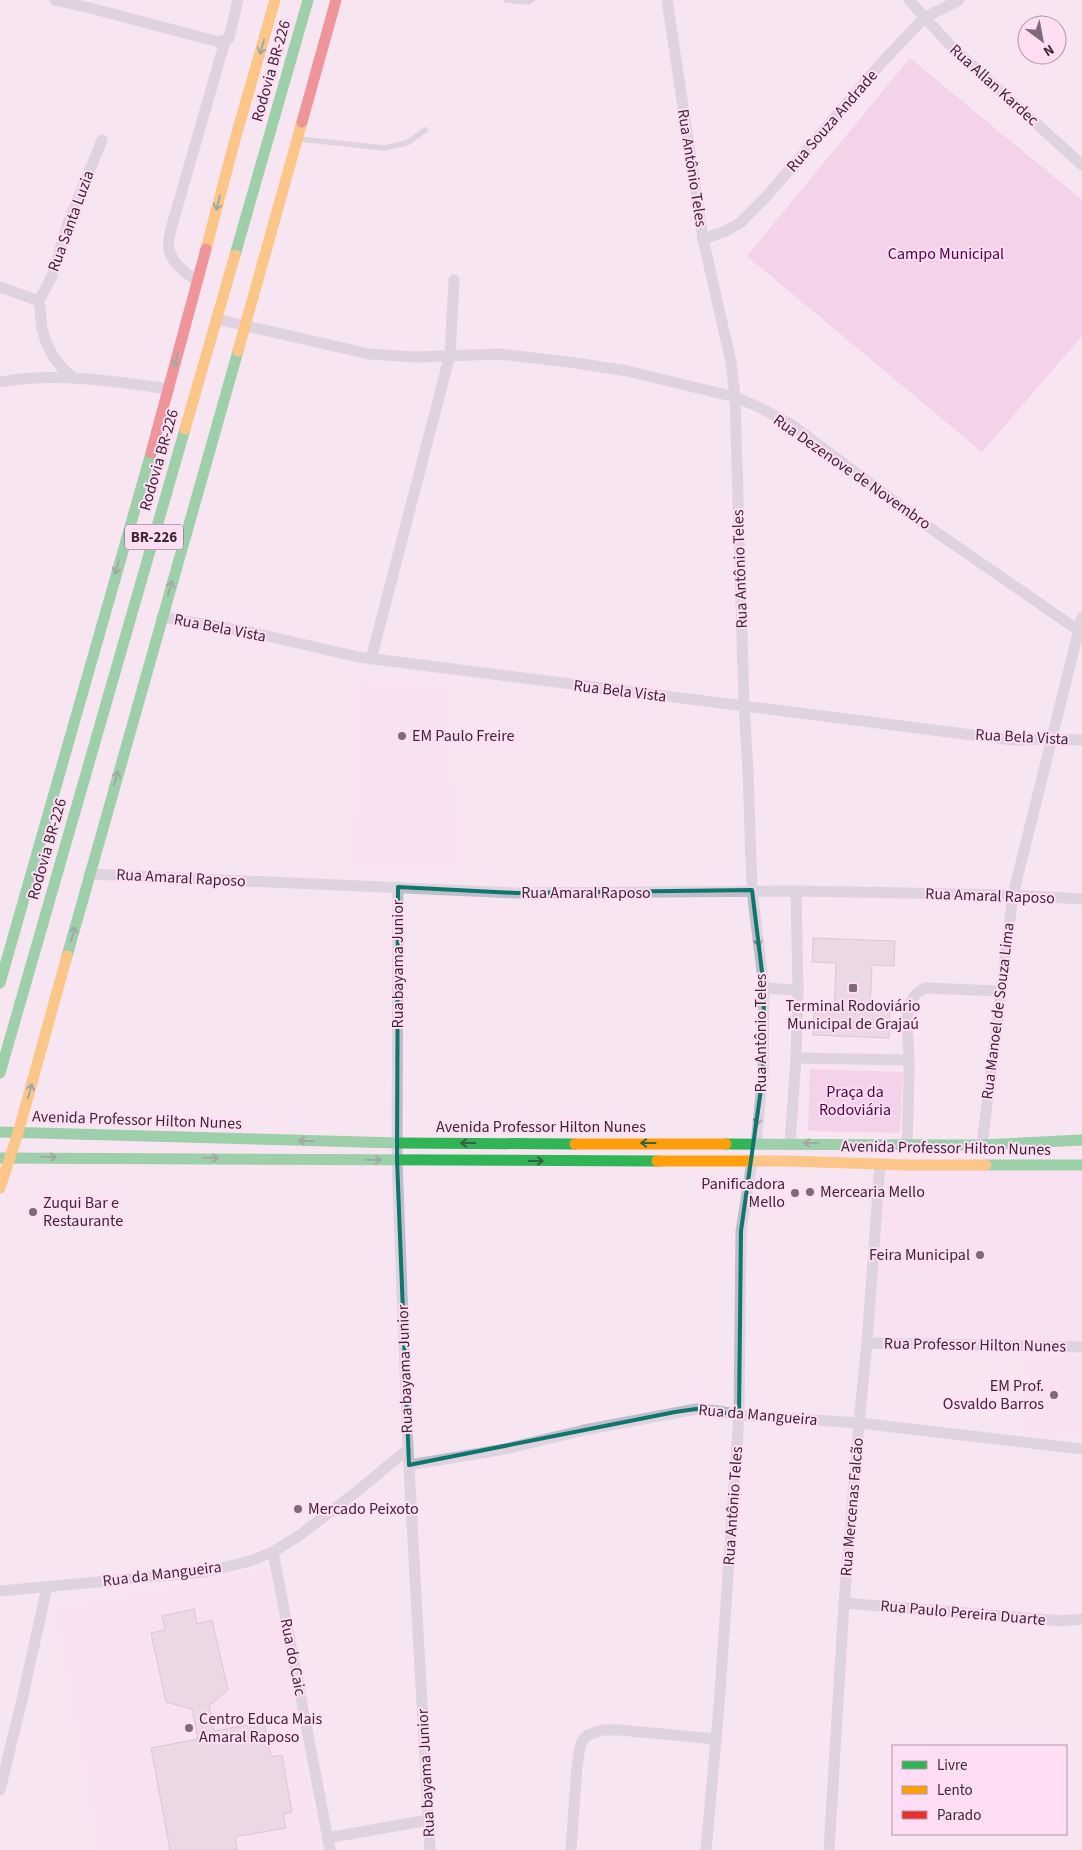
<svg xmlns="http://www.w3.org/2000/svg" width="1082" height="1850" viewBox="0 0 1082 1850" font-family="'Source Sans 3',sans-serif">
<rect width="100%" height="100%" fill="#f7e5f1"/>
<g fill="#f8dbef">
<path d="M359,681l85,7 4,96h9l2,83 -103,1z"/>
<path d="M886,1170l196,1v170l-210,-2z"/>
<path d="M1082,1356v81l-58,-5 5,-74z"/>
<path d="M269,1567l51,283h-219l-44,-243z"/>
</g>
<g fill="#efbbe0">
<path d="M910,58l172,142v136l-100,116 -235,-196z"/>
<path d="M810,1069l93,3 -3,61 -92,-2z"/>
</g>
<g fill="#dac8d4" stroke="#b4a3b0">
<path d="M813,938l82,3 -1,25 -22,-1 -2,46 20,1 -1,26 -76,-3 1,-25 20,1 2,-48 -24,-1z"/>
<path d="M194,1609l3,15 15,-4 16,70 -19,16 5,25 50,-9 7,35 11,-2 10,57 -9,2 3,14 -51,9 2,13h-67l-19,-102 47,-9 -6,-30 -26,-7 -15,-69 14,-3 -3,-14z"/>
</g>
<g fill="none" stroke-linecap="round" stroke-linejoin="round">
<g stroke="#bebdca" stroke-width="5.5">
<path d="M506,0l22,2 4,-2"/>
<path d="M300,139l84,9 23,-5 18,-13"/>
</g>
<g stroke="#bebdca" stroke-width="11">
<path d="M55,0l39,9 125,33 10,-4 9,-38"/>
<path d="M667,0l36,239 28,123 4,35 9,307 4,67 4,119 12,98 -1,87 -7,68"/>
<path d="M909,0l41,45 132,120"/>
<path d="M703,239l23,-8 14,-8 26,-26 119,-138 39,-41 35,-18"/>
<path d="M197,281c-11,-8 -25,-17 -28,-32 -2,-6 1,-14 2,-20l54,-188"/>
<path d="M0,287l39,14"/>
<path d="M216,319l153,35 47,3 84,-3 76,9 51,8 108,26 26,11 31,17 131,98 155,107"/>
<path d="M74,378l-12,-10 -8,-10 -8,-16 -4,-13 -3,-28 13,-25 15,-50 35,-86"/>
<path d="M0,382c56,-10 113,-1 169,7"/>
<path d="M162,617l88,15 108,25 654,83 41,-1 29,1"/>
<path d="M371,659l79,-304 4,-75"/>
<path d="M89,874l427,19 280,-2 217,4 69,4"/>
<path d="M398,887l-1,273 11,289 22,401"/>
<path d="M764,988l34,2"/>
<path d="M796,1058l113,2"/>
<path d="M790,1143l6,-85 2,-68 -2,-99"/>
<path d="M907,1144c1,-28 2,-57 2,-85 0,-18 -5,-41 2,-58 3,-7 8,-10 14,-13l76,3"/>
<path d="M982,1145l31,-250 69,-278"/>
<path d="M867,1343l215,4"/>
<path d="M409,1465l96,-16 79,-19 112,-21 23,2 20,4 120,8 223,26"/>
<path d="M273,1552l57,298"/>
<path d="M0,1591l205,-19 45,-11 23,-9 27,-17 60,-46 48,-40"/>
<path d="M844,1603l219,18 19,-2"/>
<path d="M0,1790l22,-90 25,-113"/>
<path d="M327,1838l101,-18"/>
<path d="M571,1850l6,-84 3,-19 3,-7 5,-5 14,-5h18l96,9"/>
<path d="M706,1850l13,-144 20,-291 2,-184 11,-69"/>
<path d="M829,1850l15,-247 15,-180 8,-80 13,-179"/>
</g>
<g stroke="#30b455" stroke-width="11">
<path d="M235,255l73,-255"/>
<path d="M67,956l171,-605"/>
<path d="M0,983l151,-530"/>
<path d="M0,1073l185,-644"/>
<path d="M0,1132l398,11 177,1"/>
<path d="M726,1144l256,1 100,-5"/>
<path d="M0,1158l657,3"/>
<path d="M986,1165h96"/>
</g>
<g stroke="#ff9f0a" stroke-width="11">
<path d="M206,249l30,-113 39,-136"/>
<path d="M238,351l64,-229"/>
<path d="M185,429l50,-174"/>
<path d="M575,1144h151"/>
<path d="M657,1161h131l120,4h78"/>
<path d="M0,1188l18,-55 49,-177"/>
</g>
<g stroke="#e5322d" stroke-width="11">
<path d="M302,122l34,-122"/>
<path d="M151,453l55,-204"/>
</g>
</g>
<defs><path id="oneway-shaft" d="M-6 0H5M1.5-3L5.5 0L1.5 3" fill="none" stroke-width="1.6" stroke-linecap="round" stroke-linejoin="round" transform="scale(1.25)"/></defs>
<g stroke="#386043">
<use href="#oneway-shaft" transform="translate(262 47) rotate(106)"/>
<use href="#oneway-shaft" transform="translate(218 203) rotate(105)"/>
<use href="#oneway-shaft" transform="translate(176 360) rotate(105)"/>
<use href="#oneway-shaft" transform="translate(117 567) rotate(106)"/>
<use href="#oneway-shaft" transform="translate(170 588) rotate(-74)"/>
<use href="#oneway-shaft" transform="translate(116 778) rotate(-74)"/>
<use href="#oneway-shaft" transform="translate(73 934) rotate(-75)"/>
<use href="#oneway-shaft" transform="translate(30 1091) rotate(-75)"/>
<use href="#oneway-shaft" transform="translate(306 1141) rotate(-178)"/>
<use href="#oneway-shaft" transform="translate(468 1143) rotate(180)"/>
<use href="#oneway-shaft" transform="translate(648 1143) rotate(180)"/>
<use href="#oneway-shaft" transform="translate(811 1143) rotate(-180)"/>
<use href="#oneway-shaft" transform="translate(49 1157) rotate(1)"/>
<use href="#oneway-shaft" transform="translate(211 1158) rotate(1)"/>
<use href="#oneway-shaft" transform="translate(374 1160) rotate(1)"/>
<use href="#oneway-shaft" transform="translate(536 1161)"/>
</g>
<g stroke="#776b79">
<use href="#oneway-shaft" transform="translate(758 939) rotate(83)"/>
<use href="#oneway-shaft" transform="translate(758 1118) rotate(96)"/>
</g>
<path d="M0 0H1082V1850H0ZM398,887l118,6 236,-3 12,98 -1,87 -22,156 -2,184 -43,-6 -21,3 -266,53 -12,-305z" fill="#f7e5f1" fill-opacity=".55" fill-rule="evenodd"/>
<path fill="none" stroke="#0f766e" stroke-width="4" stroke-linejoin="round" d="M398,887l118,6 236,-3 12,98 -1,87 -22,156 -2,184 -43,-6 -21,3 -266,53 -12,-305z"/>
<g fill="#7e6a78" stroke="#ffddf4" stroke-width="2">
<circle cx="402" cy="736" r="5"/>
<rect x="848" y="983" width="10" height="10" rx="2.5"/>
<circle cx="810" cy="1192" r="5"/>
<circle cx="795" cy="1193" r="5"/>
<circle cx="33" cy="1212" r="5"/>
<circle cx="980" cy="1255" r="5"/>
<circle cx="1054" cy="1395" r="5"/>
<circle cx="298" cy="1509" r="5"/>
<circle cx="189" cy="1728" r="5"/>
</g>
<g text-anchor="middle" dominant-baseline="central" stroke-width="4" stroke-linejoin="round" paint-order="stroke">
<rect fill="#ffddf4" stroke="#775e70" stroke-width="1" x="125" y="524.5" width="58" height="25" rx="4"/>
<g font-size="15" font-weight="bold" fill="#3d2837">
<text x="154" y="537">BR-226</text>
</g>
<g font-size="16" fill="#3d2837" stroke="#ffddf4">
<text transform="translate(271 71) rotate(-74)">Rodovia BR-226</text>
<text transform="translate(994 85) rotate(42)">Rua Allan Kardec</text>
<text transform="translate(832 121) rotate(-49)">Rua Souza Andrade</text>
<text transform="translate(692 168) rotate(81)">Rua Antônio Teles</text>
<text transform="translate(71 221) rotate(-70)">Rua Santa Luzia</text>
<text transform="translate(159 460) rotate(-74)">Rodovia BR-226</text>
<text transform="translate(852 472) rotate(35)">Rua Dezenove de Novembro</text>
<text transform="translate(740 569) rotate(-92)">Rua Antônio Teles</text>
<text transform="translate(220 628) rotate(11)">Rua Bela Vista</text>
<text transform="translate(620 691) rotate(7)">Rua Bela Vista</text>
<text transform="translate(1022 737) rotate(3)">Rua Bela Vista</text>
<text transform="translate(47 849) rotate(-74)">Rodovia BR-226</text>
<text transform="translate(181 878) rotate(3)">Rua Amaral Raposo</text>
<text x="586" y="893">Rua Amaral Raposo</text>
<text transform="translate(990 896) rotate(2)">Rua Amaral Raposo</text>
<text transform="translate(398 964) rotate(-90)">Rua bayama Junior</text>
<text transform="translate(998 1011) rotate(-83)">Rua Manoel de Souza Lima</text>
<text transform="translate(761 1033) rotate(-90)">Rua Antônio Teles</text>
<text transform="translate(137 1120) rotate(2)">Avenida Professor Hilton Nunes</text>
<text x="541" y="1127">Avenida Professor Hilton Nunes</text>
<text transform="translate(946 1148) rotate(1)">Avenida Professor Hilton Nunes</text>
<text transform="translate(975 1345) rotate(1)">Rua Professor Hilton Nunes</text>
<text transform="translate(405 1369) rotate(-92)">Rua bayama Junior</text>
<text transform="translate(758 1415) rotate(5)">Rua da Mangueira</text>
<text transform="translate(733 1506) rotate(-86)">Rua Antônio Teles</text>
<text transform="translate(852 1507) rotate(-85)">Rua Mercenas Falcão</text>
<text transform="translate(162 1574) rotate(-7)">Rua da Mangueira</text>
<text transform="translate(963 1613) rotate(5)">Rua Paulo Pereira Duarte</text>
<text transform="translate(293 1657) rotate(79)">Rua do Caic</text>
<text transform="translate(426 1773) rotate(-93)">Rua bayama Junior</text>
</g>
<g font-size="16" fill="#4d0440" stroke="#ffddf4">
<text x="946" y="254">Campo Municipal</text>
<text x="855" y="1092">Praça da<tspan x="855" dy="18">Rodoviária</tspan></text>
</g>
<g font-size="16" fill="#3d2837" stroke="#ffddf4" text-anchor="start">
<text x="412" y="736">EM Paulo Freire</text>
<text x="853" y="1006" text-anchor="middle">Terminal Rodoviário<tspan x="853" dy="18">Municipal de Grajaú</tspan></text>
<text x="785" y="1184" text-anchor="end">Panificadora<tspan x="785" dy="18">Mello</tspan></text>
<text x="820" y="1192">Mercearia Mello</text>
<text x="43" y="1203">Zuqui Bar e<tspan x="43" dy="18">Restaurante</tspan></text>
<text x="970" y="1255" text-anchor="end">Feira Municipal</text>
<text x="1044" y="1386" text-anchor="end">EM Prof.<tspan x="1044" dy="18">Osvaldo Barros</tspan></text>
<text x="308" y="1509">Mercado Peixoto</text>
<text x="199" y="1719">Centro Educa Mais<tspan x="199" dy="18">Amaral Raposo</tspan></text>
</g>
</g>
<rect x="892" y="1745" width="175" height="90" fill="#ffddf4" stroke="#b195a8"/>
<rect x="902" y="1761" width="25" height="8" fill="#30b455" stroke="#b195a8"/>
<text x="937" y="1770" font-size="15" fill="#3d2837">Livre</text>
<rect x="902" y="1786" width="25" height="8" fill="#ff9f0a" stroke="#b195a8"/>
<text x="937" y="1795" font-size="15" fill="#3d2837">Lento</text>
<rect x="902" y="1811" width="25" height="8" fill="#e5322d" stroke="#b195a8"/>
<text x="937" y="1820" font-size="15" fill="#3d2837">Parado</text>
<g transform="translate(1042 40) rotate(148)"><circle r="24" fill="#ffddf4" stroke="#b195a8"/>
<path d="M0-4L9 19L0 12L-9 19Z" fill="#7e6a78"/>
<text y="-8" font-size="14" font-weight="bold" text-anchor="middle" fill="#3d2837">N</text>
</g>
</svg>
